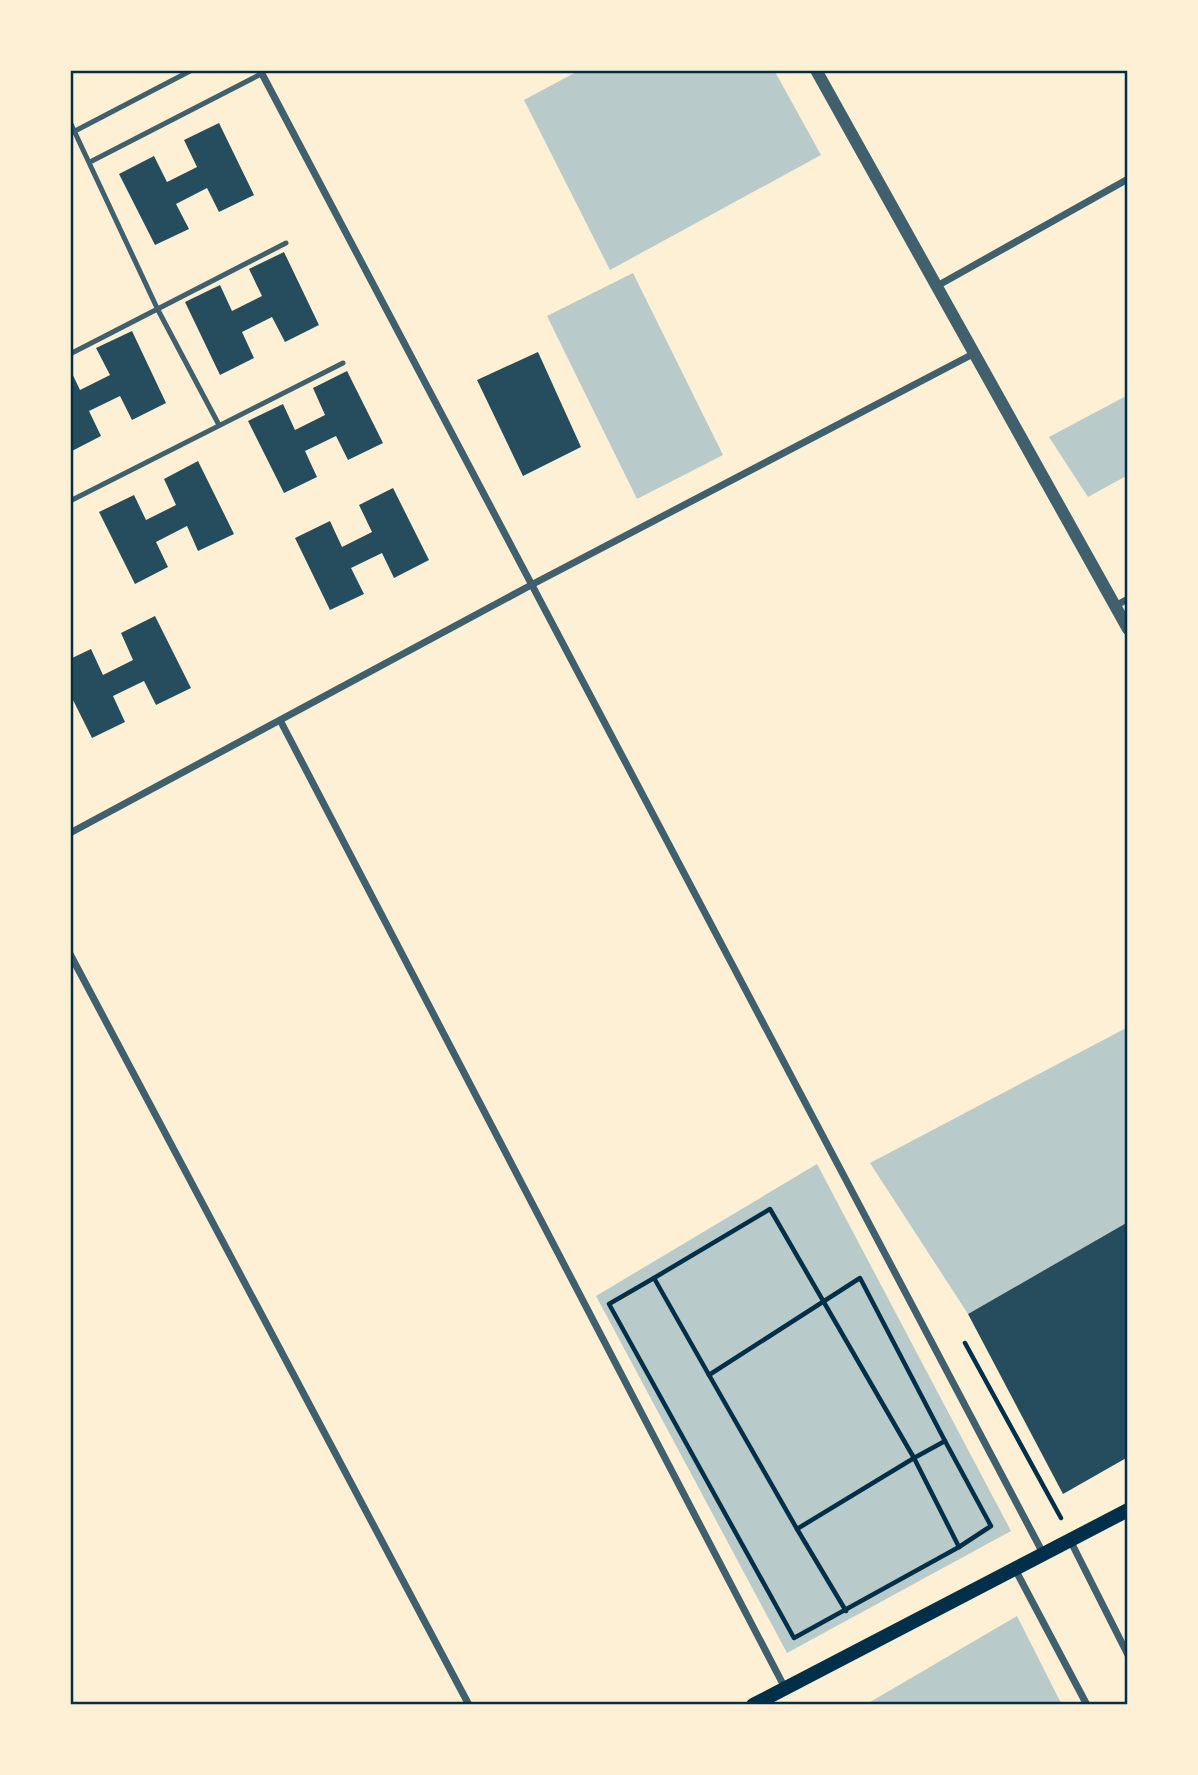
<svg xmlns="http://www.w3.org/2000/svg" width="1198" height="1775" viewBox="0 0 1198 1775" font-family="'Space Grotesk',sans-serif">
<rect width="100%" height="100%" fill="#fdf0d5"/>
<g fill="#b9caca">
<path d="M580,70h194l47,85 -211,115 -86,-170z"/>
<path d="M633,273l90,182 -86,44 -90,-183z"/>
<path d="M1128,395v80l-40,22 -39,-60z"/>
<path d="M1128,1027v195l-160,92 -98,-151z"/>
<path d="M817,1164l194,367 -224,122 -191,-357z"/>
<path d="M1017,1616l45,89h-197z"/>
</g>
<g fill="#264d5e">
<path d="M219,123l35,72 -35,17 -12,-24 -31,16 13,25 -34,16 -36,-71 35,-18 13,26 30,-15 -13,-27z"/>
<path d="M284,252l35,73 -34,17 -13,-25 -30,15 12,26 -34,17 -35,-73 35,-17 12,26 30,-15 -13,-27z"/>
<path d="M132,331l34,72 -34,17 -12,-24 -31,15 12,25 -31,16v-83l10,21 30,-15 -14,-27z"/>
<path d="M538,352l43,95 -58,29 -46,-96z"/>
<path d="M347,371l36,72 -35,17 -12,-24 -31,15 12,26 -33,16 -36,-72 35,-17 12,26 30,-15 -12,-27z"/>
<path d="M198,461l36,73 -36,17 -11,-25 -31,16 12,25 -33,17 -36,-72 35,-17 12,25 30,-15 -12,-26z"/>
<path d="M393,488l36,72 -35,18 -12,-25 -31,15 13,26 -34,16 -35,-72 35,-17 12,26 30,-15 -13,-27z"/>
<path d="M155,616l36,72 -35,17 -12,-24 -31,15 12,26 -33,16 -22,-44v-35l21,-10 12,26 30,-15 -12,-27z"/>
<path d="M1128,1222v235l-65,37 -95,-180z"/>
</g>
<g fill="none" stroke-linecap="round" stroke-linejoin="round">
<g stroke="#003049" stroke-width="4.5">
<path d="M654,1278l55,97 151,-97 85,163 -31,17 45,89 -165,91 -185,-334z"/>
<path d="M654,1278l116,-69 144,249 -117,71 49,82"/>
<path d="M965,1343l96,175"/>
<path d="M709,1375l88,154"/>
<path d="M945,1441l46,85 -32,21"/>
</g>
<g stroke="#3f606c" stroke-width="5">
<path d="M70,122l88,188 61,115"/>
<path d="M75,131l117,-61"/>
<path d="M90,162l171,-88"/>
<path d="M70,354l216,-111"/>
<path d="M70,501l273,-138"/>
</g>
<g stroke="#3f606c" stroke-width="7">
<path d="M260,70l784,1485"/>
<path d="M937,286l191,-107"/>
<path d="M1115,606l13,-7"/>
<path d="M281,722l504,966"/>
<path d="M70,833l463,-249 440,-230"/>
<path d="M70,954l399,751"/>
<path d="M1071,1542l57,113"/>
<path d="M1016,1571l71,134"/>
</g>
<path stroke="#3f606c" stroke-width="12" d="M816,70l312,559"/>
<path stroke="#003049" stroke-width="14" d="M753,1705l375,-195"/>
</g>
<rect width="1198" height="1775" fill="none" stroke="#fdf0d5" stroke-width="144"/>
<rect x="72" y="72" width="1054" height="1631" fill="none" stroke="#003049" stroke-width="2.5"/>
</svg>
